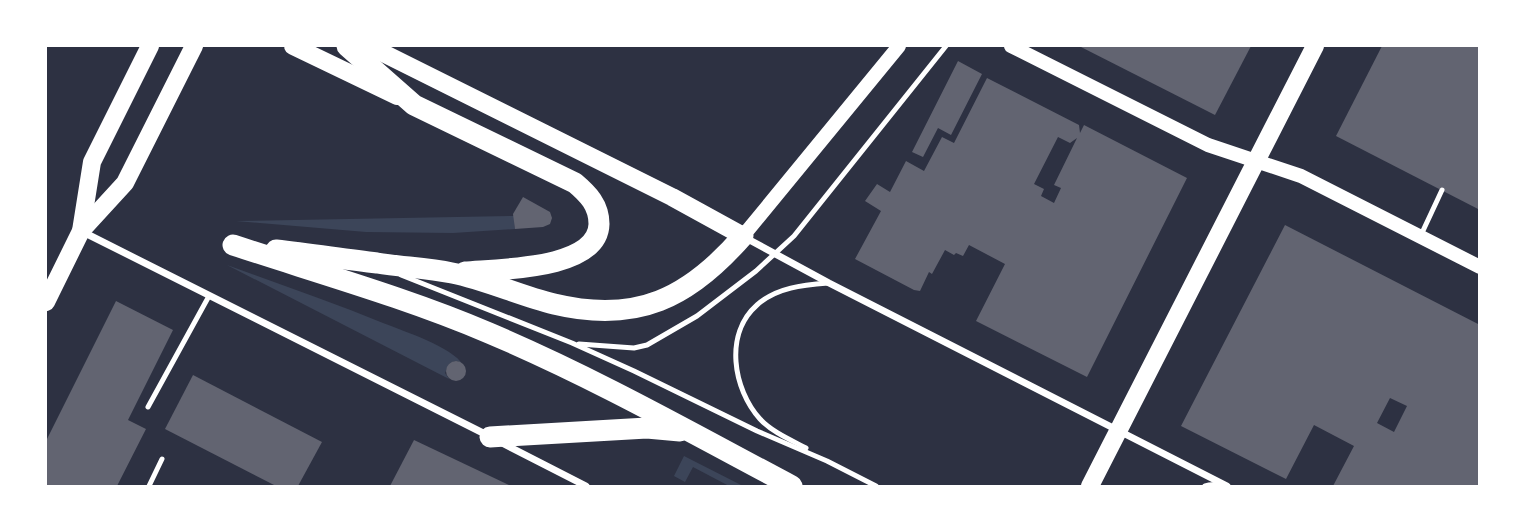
<svg xmlns="http://www.w3.org/2000/svg" width="1525" height="532" viewBox="0 0 1525 532" font-family="'Sofia Sans Condensed',sans-serif">
<rect width="100%" height="100%" fill="#2d3142"/>
<g fill="#3c4559">
<path d="M514,216l1,13 -62,4 -87,-1 -130,-11z"/>
<path d="M227,265c52,19 105,37 156,58 20,8 70,24 80,42 -4,-5 -9,-5 -14,-1l-4,9 4,6z"/>
<path d="M684,456l59,30h-14l-36,-19 -8,15 -11,-6z"/>
</g>
<g fill="#626471" fill-rule="evenodd">
<path d="M1079,46h172l-36,69z"/>
<path d="M1382,46h98v164l-144,-74z"/>
<path d="M958,61l24,13 -31,61 -13,-7 -15,29 -11,-5z"/>
<path d="M987,78l92,47 1,8 4,-8 103,53 -100,199 -111,-56 29,-57 -36,-19 -6,11 -7,-3 -2,2 -9,-5 -13,24 -3,-2 -9,19 -6,-1 -59,-31 26,-48 -16,-10 12,-17 13,8 16,-31 18,10 18,-34 12,6zM1058,137l12,6 7,-5 -23,47 7,3 -7,15 -13,-7 3,-7 -10,-5z"/>
<path d="M523,197l27,15 2,6 -2,6 -7,3 -28,2 -2,-15z"/>
<path d="M1285,225l195,100v161h-147l21,-40 -40,-21 -28,54 -105,-53zM1390,398l17,8 -13,26 -17,-9z"/>
<path d="M116,301l57,29 -45,90 18,9 -29,57h-71v-45z"/>
<circle cx="456" cy="371" r="10"/>
<path d="M193,375l129,67 -24,44h-22l-111,-57z"/>
<path d="M414,440l97,46h-121z"/>
</g>
<g fill="none" stroke-linecap="round" stroke-linejoin="round">
<g stroke="#fff" stroke-width="5">
<path d="M1421,235l21,-45"/>
<path d="M401,275l171,68 62,28 123,60 70,30 49,25"/>
<path d="M579,344l55,4 13,-3 50,-29 59,-45 38,-35 152,-190"/>
<path d="M148,407l61,-111"/>
<path d="M806,448c-15,-8 -34,-16 -46,-29 -27,-30 -36,-85 -3,-114 20,-18 47,-20 72,-22"/>
<path d="M149,486l13,-27"/>
<path d="M1205,486l4,-1 12,-1"/>
</g>
<g stroke="#fff" stroke-width="7">
<path d="M81,231l408,205"/>
<path d="M744,237l85,46 398,203"/>
<path d="M502,443l84,43"/>
</g>
<g stroke="#fff" stroke-width="14">
<path d="M1011,46l197,99 93,31 179,91"/>
<path d="M743,236l156,-190"/>
</g>
<g stroke="#fff" stroke-width="18">
<path d="M293,46l104,50"/>
<path d="M369,46l303,151 71,39"/>
<path d="M81,231l44,-48 69,-137"/>
<path d="M46,302l35,-71 11,-69 58,-116"/>
<path d="M1090,486l225,-440"/>
</g>
<g stroke="#fff" stroke-width="21">
<path d="M347,46l67,59 161,78c13,11 24,22 24,41 -1,46 -101,45 -134,48"/>
<path d="M233,245c85,28 174,53 256,88 104,44 203,100 303,153"/>
<path d="M276,250c34,4 68,9 101,13 25,4 50,5 75,10 35,7 68,23 102,31 83,20 135,-6 189,-68"/>
<path d="M490,437l157,-9 33,3"/>
</g>
</g>
<rect width="1525" height="532" fill="none" stroke="#ffffff" stroke-width="94"/>
</svg>
